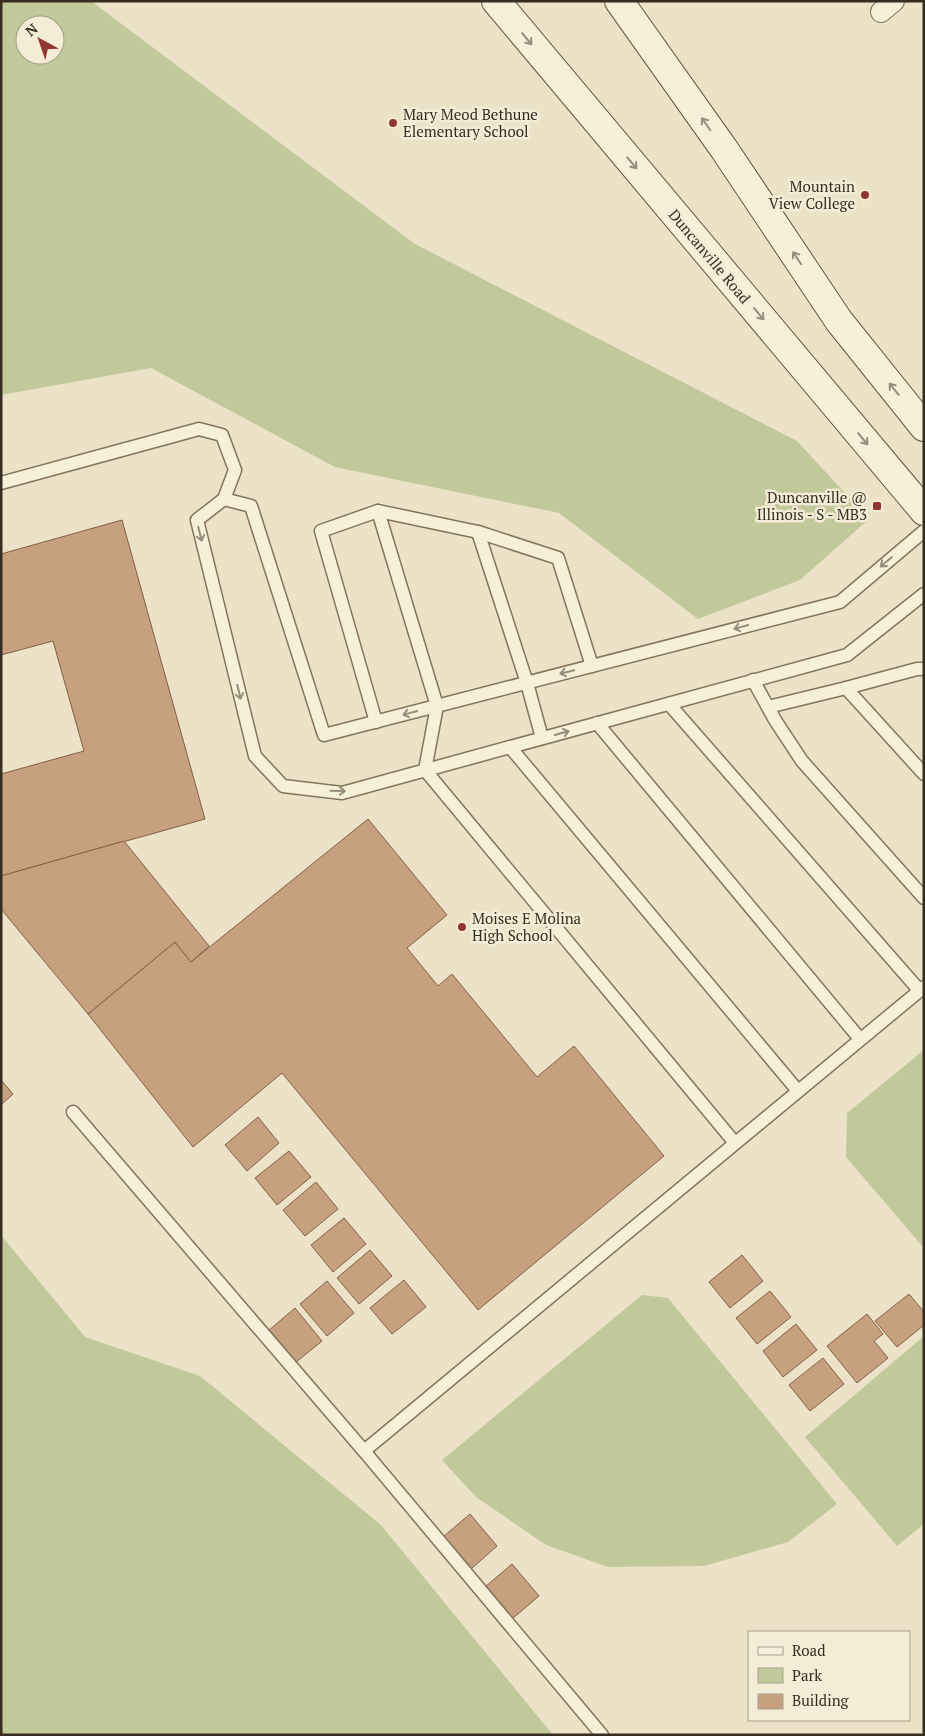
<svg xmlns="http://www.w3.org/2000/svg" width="925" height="1736" viewBox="0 0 925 1736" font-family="'PT Serif',serif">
<rect width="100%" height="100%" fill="#ebe2c7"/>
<g fill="#c1c99b" fill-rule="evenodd">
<path d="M1,1h90l324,243 382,197 72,78 -69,61 -102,39 -139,-106 -224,-46 -184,-99 -150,27zM25,25h30v30h-30z"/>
<path d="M924,1050v198l-78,-91 1,-44z"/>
<path d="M1,1235l84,102 115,39 181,149 172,210h-552z"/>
<path d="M642,1295l26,3 169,206 -49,38 -84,24 -96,1 -62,-22 -70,-48 -34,-37z"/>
<path d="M924,1336v188l-27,22 -92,-109z"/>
</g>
<g fill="#c6a07f" stroke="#836045">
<path d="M122,520l83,299 -204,57v-102l83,-23 -31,-110 -52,14v-101z"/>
<path d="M368,819l79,96 -40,33 31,38 14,-12 85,103 37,-31 90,110 -186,154 -196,-237 -89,74 -105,-133 87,-72 16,20z"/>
<path d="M124,841l85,105 -18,16 -16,-20 -87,72 -87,-105v-33z"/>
<path d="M1,1080l12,14 -12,11z"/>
<path d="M258,1117l21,26 -32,28 -22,-26z"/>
<path d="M289,1151l22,26 -34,28 -22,-27z"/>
<path d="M316,1182l22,27 -33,27 -22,-26z"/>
<path d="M344,1218l22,26 -33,28 -22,-27z"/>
<path d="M370,1250l22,26 -33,28 -22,-26z"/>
<path d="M742,1255l21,26 -33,27 -21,-26z"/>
<path d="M404,1280l22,27 -34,27 -22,-26z"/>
<path d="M327,1281l27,32 -27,23 -27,-32z"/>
<path d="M770,1291l21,26 -34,27 -21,-26z"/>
<path d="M909,1294l15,18v13l-27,22 -22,-26z"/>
<path d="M295,1308l27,33 -27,22 -27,-32z"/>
<path d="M867,1314l16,20 -9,7 14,17 -31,25 -30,-37z"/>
<path d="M796,1324l21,26 -34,27 -20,-26z"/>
<path d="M823,1358l21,26 -34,27 -21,-26z"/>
<path d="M470,1514l27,32 -26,23 -28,-32z"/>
<path d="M512,1564l27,32 -27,23 -27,-32z"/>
</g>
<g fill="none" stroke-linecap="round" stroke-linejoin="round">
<defs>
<g id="service">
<path d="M1,483l198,-54 23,6 13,35 -11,29 -27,21 58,236 28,30 59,7 505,-138 77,-61"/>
<path d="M224,499l27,7 73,229 516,-133 84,-71"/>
<path d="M478,532l49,151 15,55"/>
<path d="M592,666l-34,-108 -80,-26 -100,-21 59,195 -12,64 310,373"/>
<path d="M753,680l22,40 27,41 122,137"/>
<path d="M846,688l71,-19h7"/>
<path d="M669,704l250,286"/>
<path d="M768,707l78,-19 78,86"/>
<path d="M376,722l-55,-191 57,-20"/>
<path d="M597,723l263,316"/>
<path d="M510,747l288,344"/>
<path d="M73,1112l291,339"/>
<path d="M602,1735l-238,-284 560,-464"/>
</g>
<path id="pedestrian" d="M881,12l13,-11"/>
<g id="secondary">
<path d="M496,1l428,510"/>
<path d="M619,1l105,148 115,172 85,106"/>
</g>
</defs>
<use href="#service" stroke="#85745d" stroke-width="15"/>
<use href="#pedestrian" stroke="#85745d" stroke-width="22"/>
<use href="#secondary" stroke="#675641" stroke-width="30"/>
<use href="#service" stroke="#f6efd9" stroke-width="12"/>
<use href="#pedestrian" stroke="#f6efd9" stroke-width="20"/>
<use href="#secondary" stroke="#f6efd9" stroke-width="28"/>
</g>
<defs><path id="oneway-shaft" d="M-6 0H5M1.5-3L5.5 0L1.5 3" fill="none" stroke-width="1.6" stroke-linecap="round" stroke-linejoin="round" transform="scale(1.25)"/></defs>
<g stroke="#968e7c">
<use href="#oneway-shaft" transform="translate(527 39) rotate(50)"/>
<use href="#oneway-shaft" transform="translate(706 124) rotate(-125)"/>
<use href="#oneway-shaft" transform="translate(632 163) rotate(50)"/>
<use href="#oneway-shaft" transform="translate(797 258) rotate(-124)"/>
<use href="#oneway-shaft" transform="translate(759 314) rotate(50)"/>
<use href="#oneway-shaft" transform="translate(894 389) rotate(-129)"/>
<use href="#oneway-shaft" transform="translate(863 439) rotate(50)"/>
<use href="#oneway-shaft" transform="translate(200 534) rotate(76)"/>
<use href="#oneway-shaft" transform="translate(886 562) rotate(140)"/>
<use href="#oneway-shaft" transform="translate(741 627) rotate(165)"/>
<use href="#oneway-shaft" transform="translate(567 672) rotate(166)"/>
<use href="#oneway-shaft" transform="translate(239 692) rotate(76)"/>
<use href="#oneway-shaft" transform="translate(410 713) rotate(165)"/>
<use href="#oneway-shaft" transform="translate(562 733) rotate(-16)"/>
<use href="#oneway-shaft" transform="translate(338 791) rotate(1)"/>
</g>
<g fill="#903532" stroke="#f3ecd6" stroke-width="2">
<circle cx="393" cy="123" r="5"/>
<circle cx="865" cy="195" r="5"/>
<rect x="872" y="501" width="10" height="10" rx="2.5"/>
<circle cx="462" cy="927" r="5"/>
</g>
<g text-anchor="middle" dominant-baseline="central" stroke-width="5" stroke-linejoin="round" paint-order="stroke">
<g font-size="15" fill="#372c20" stroke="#f3ecd6" text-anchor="start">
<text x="403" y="114">Mary Meod Bethune<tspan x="403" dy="17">Elementary School</tspan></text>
<text x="855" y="186" text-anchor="end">Mountain<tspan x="855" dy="17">View College</tspan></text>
<text x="867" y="497" text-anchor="end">Duncanville @<tspan x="867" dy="17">Illinois - S - MB3</tspan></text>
<text x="472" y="918">Moises E Molina<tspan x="472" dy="17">High School</tspan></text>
</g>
<g font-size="15" fill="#372c20" stroke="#f3ecd6">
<text transform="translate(710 256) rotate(50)">Duncanville Road</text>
</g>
</g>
<rect width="925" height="1736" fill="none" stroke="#372c20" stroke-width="5"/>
<rect x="748" y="1631" width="162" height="90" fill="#f3ecd6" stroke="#a89f8d"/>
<rect x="758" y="1647" width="25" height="8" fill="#f6efd9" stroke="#a89f8d"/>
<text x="792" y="1656" font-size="15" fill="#372c20">Road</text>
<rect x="758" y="1668" width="25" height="15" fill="#c1c99b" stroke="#a89f8d"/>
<text x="792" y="1681" font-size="15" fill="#372c20">Park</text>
<rect x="758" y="1694" width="25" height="15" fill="#c6a07f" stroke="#a89f8d"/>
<text x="792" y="1706" font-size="15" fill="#372c20">Building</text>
<g transform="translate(40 40) rotate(320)"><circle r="24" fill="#f3ecd6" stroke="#a89f8d"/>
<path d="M0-4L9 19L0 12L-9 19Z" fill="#903532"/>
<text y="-8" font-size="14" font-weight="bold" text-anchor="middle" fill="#372c20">N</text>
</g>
</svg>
